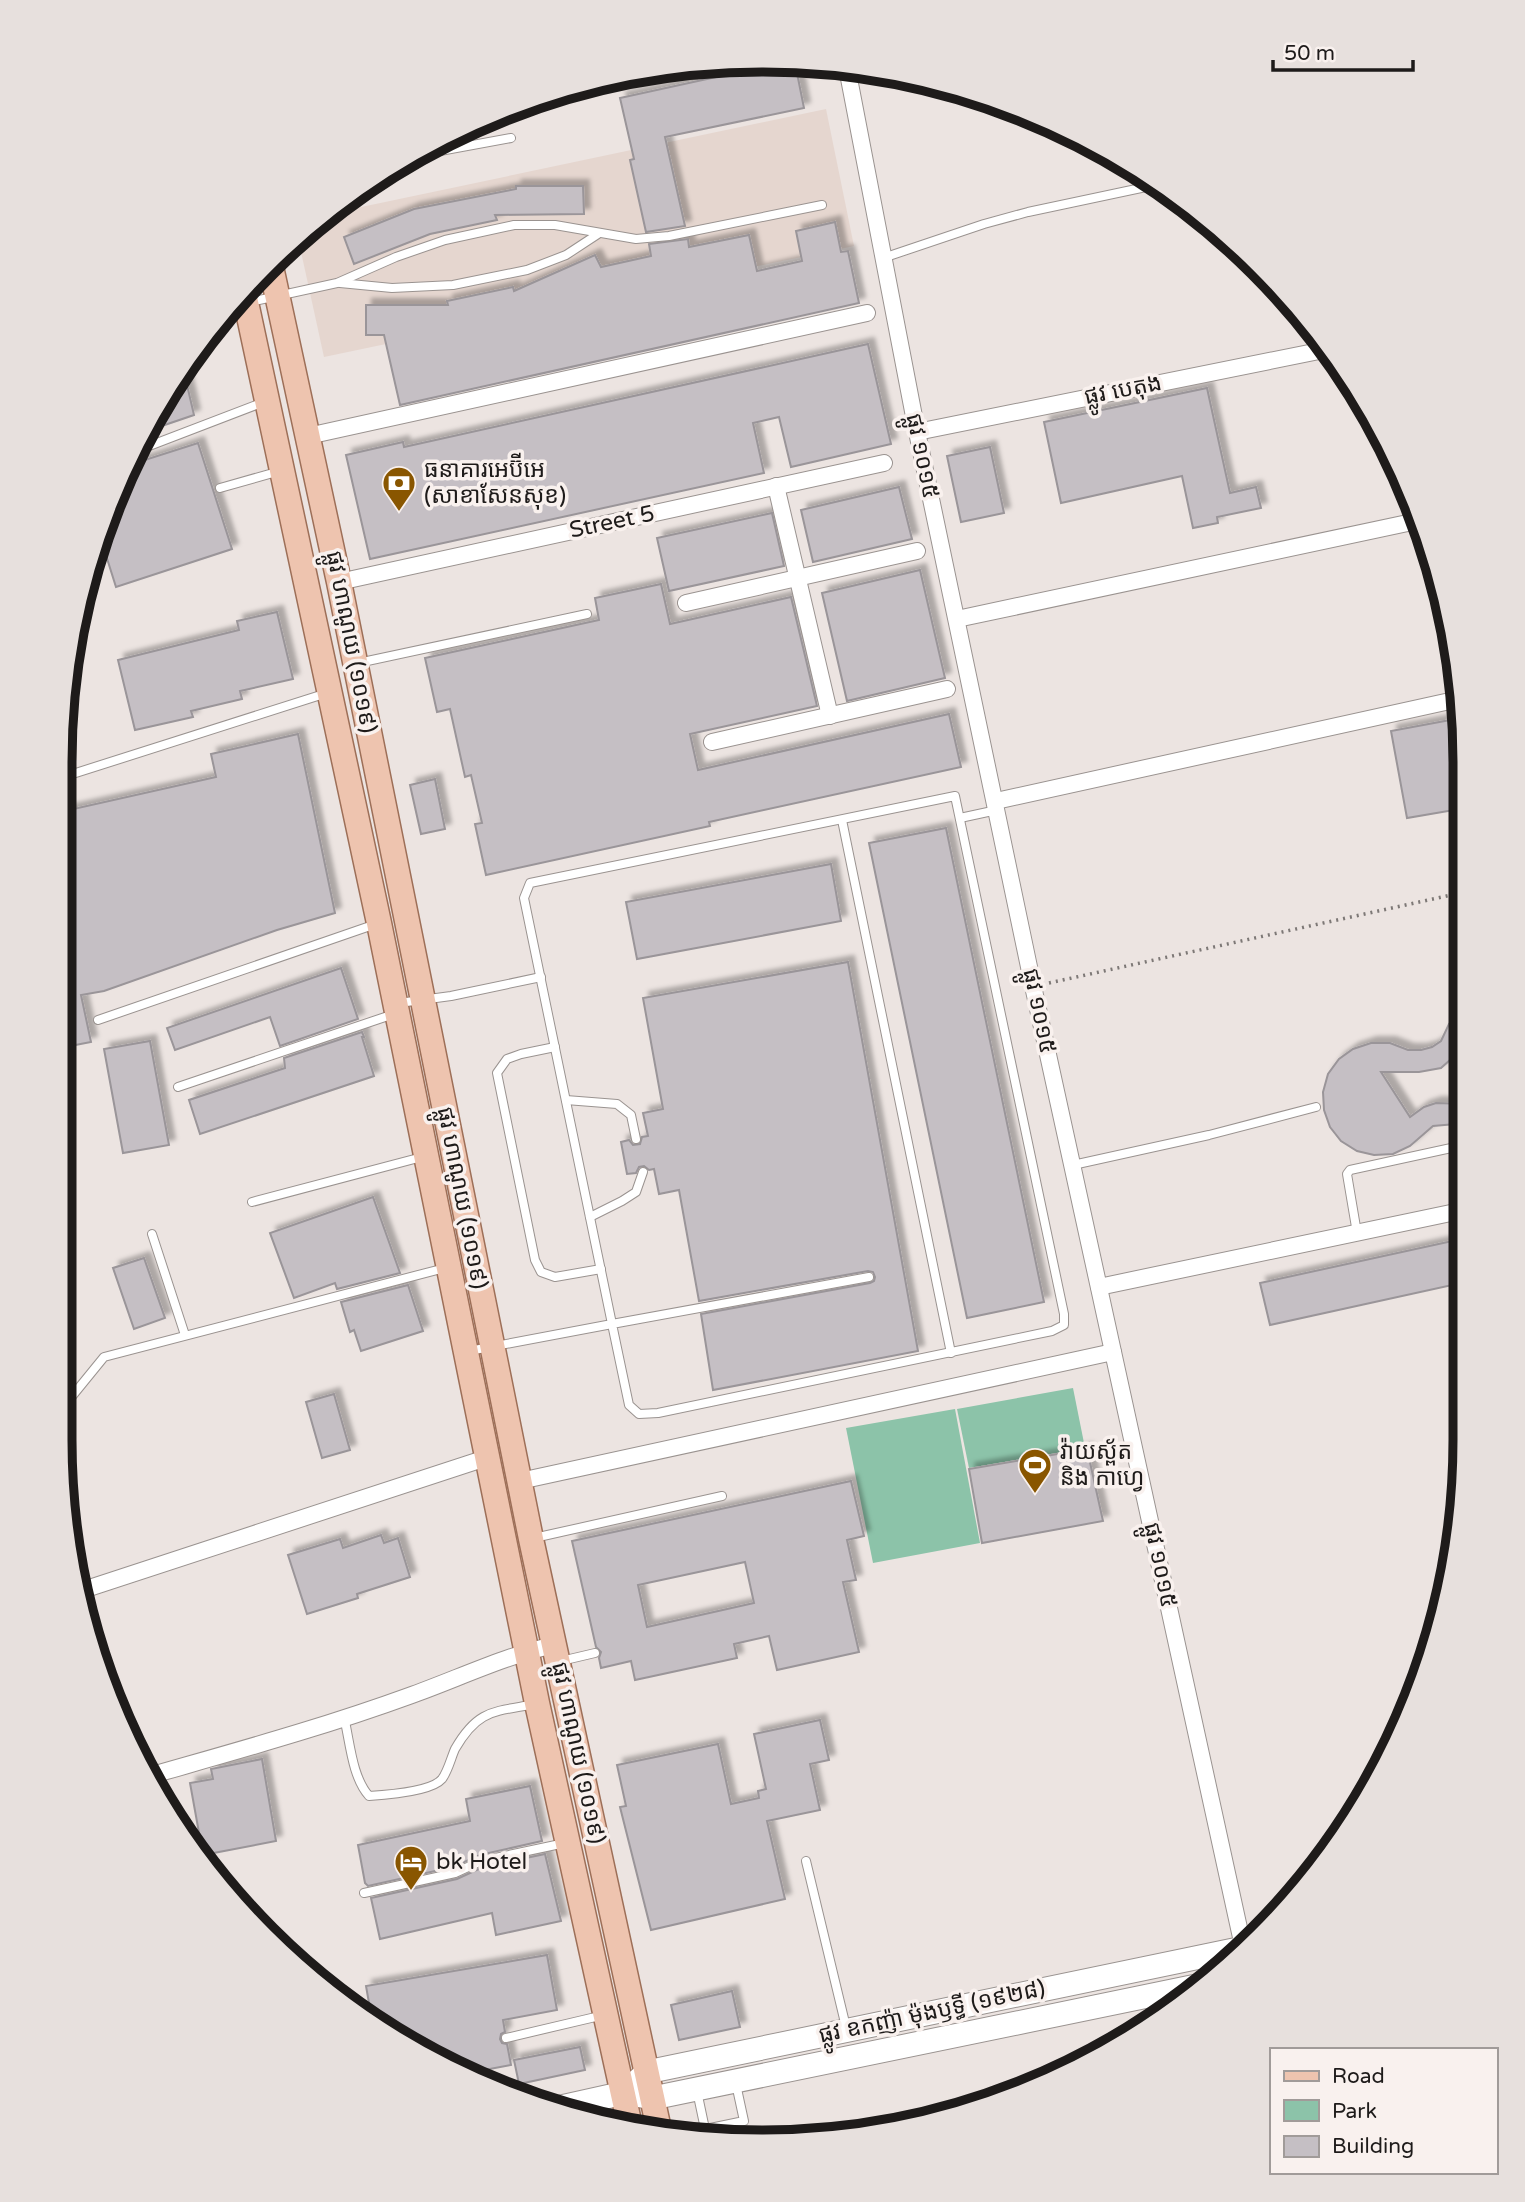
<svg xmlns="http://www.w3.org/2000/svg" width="1525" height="2202" viewBox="0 0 1525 2202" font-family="'Varela Round','Noto Sans Khmer',sans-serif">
<defs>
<filter id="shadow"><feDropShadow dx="6" dy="-6" stdDeviation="2" flood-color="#0004"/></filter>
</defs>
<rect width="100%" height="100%" fill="#ece4e1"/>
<path fill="#e5d6cf" d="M826,109l28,137 -530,111 -26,-119 30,-24z"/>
<g fill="#8cc3a9">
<path d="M1073,1388l12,60 -116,20 -12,-59z"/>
<path d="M955,1409l25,134 -107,20 -27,-135z"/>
</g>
<g fill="#c5bfc4" stroke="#9a9599" stroke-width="2" fill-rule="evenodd" filter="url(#shadow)">
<path d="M763,60l32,3 9,45 -139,29 20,89 -39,6 -16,-72 4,-1 -14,-61 133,-29 -2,-8z"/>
<path d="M516,186h67l1,28 -89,1 2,5 -67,14 -76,30 -10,-27 70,-28 102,-20z"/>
<path d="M835,222l6,30 7,-1 11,52 -459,102 -16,-70h-18v-30h82l-1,-4 66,-14 1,4 81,-36 6,12 50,-11 -2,-12 39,-5 1,8 60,-12 8,36 45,-10 -6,-30z"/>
<path d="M868,344l23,100 -100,23 -12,-50 -26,6 11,50 -394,86 -24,-104 57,-13 1,5z"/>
<path d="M184,372l10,43 -50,17 9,-21z"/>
<path d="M1207,388l23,105 26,-6 5,21 -44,9 1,6 -25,5 -11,-52 -121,27 -17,-81z"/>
<path d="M198,443l34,106 -116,38 -17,-54 30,-68z"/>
<path d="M990,447l14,66 -43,9 -14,-66z"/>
<path d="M899,487l13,52 -99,23 -12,-52z"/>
<path d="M772,513l12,53 -115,25 -12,-53z"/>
<path d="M920,570l25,108 -98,23 -25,-108z"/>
<path d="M661,584l9,40 121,-27 26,109 -127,28 8,36 251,-56 12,53 -252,55 1,4 -224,49 -11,-51 7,-1 -11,-48 -6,2 -15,-68 -13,3 -12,-54 174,-38 -4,-22z"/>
<path d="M277,612l16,67 -53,12 2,8 -51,12 2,6 -58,13 -17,-70 121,-30 -2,-9z"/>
<path d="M1461,718l4,44 1,46 -59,10 -16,-87z"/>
<path d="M298,734l37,179 -58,17 -173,61 -23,4 10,47 -31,6v-236l156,-35 -5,-23z"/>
<path d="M435,779l10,50 -24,5 -11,-49z"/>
<path d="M946,828l98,474 -77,16 -98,-475z"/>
<path d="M831,864l10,57 -204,38 -11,-57z"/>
<path d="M848,962l70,389 -205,39 -12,-76 169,-31 4,-2 1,-4 -2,-5 -5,-1 -169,30 -20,-111 -20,4 -5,-25 -5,1 -5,-4 -5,1 -3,6 -9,1 -6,-32 8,-2 4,5 7,-1 2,-7 6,-1 -5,-23 20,-4 -20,-111z"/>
<path d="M341,968l17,51 -78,27 -10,-29 -95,33 -8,-22z"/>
<path d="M1449,1024l17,7v12l-6,8 -19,17 -22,4h-38l29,45 14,-10 12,-4 30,1v26l-10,-6 -23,2 -23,20 -17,8 -19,1 -17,-4 -16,-10 -11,-14 -6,-17 -1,-18 5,-18 11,-15 14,-10 18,-6h19l18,7h13l11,-3 9,-6z"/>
<path d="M362,1032l2,5h-2l12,39 -174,58 -11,-34 96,-32 -1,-10z"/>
<path d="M150,1041l19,104 -46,8 -19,-104z"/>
<path d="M373,1197l27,76 -63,16 -2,-6 -41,15 -24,-65z"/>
<path d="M1466,1238v44l-196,43 -10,-42z"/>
<path d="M144,1258l21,60 -31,11 -21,-61z"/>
<path d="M408,1285l15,46 -62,20 -7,-21 -4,2 -9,-30z"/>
<path d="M334,1394l16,56 -28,8 -16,-56z"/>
<path d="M1087,1449l16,72 -121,22 -13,-74z"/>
<path d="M851,1481l13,55 -17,4 9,40 -13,2 16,70 -82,18 -8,-34 -35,8 3,14 -102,22 -4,-19 -30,7 -2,-10 2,-6 -5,-5 -24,-106zM745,1562l9,41 -107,24 -9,-42z"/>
<path d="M381,1535l3,8 14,-5 12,39 -53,17 1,4 -51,16 -19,-59 52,-16 3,9z"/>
<path d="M820,1720l9,40 -19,4 10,46 -53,11 18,78 -134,31 -31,-123 6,-1 -9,-41 101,-21 13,60 28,-6 -1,-7 8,-2 -12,-55z"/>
<path d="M262,1759l14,82 -73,14 -13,-72 23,-4 -2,-10z"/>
<path d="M530,1786l12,55 -62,14 -27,12 -85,19 -3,-3 -7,-38 112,-24 -4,-22z"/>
<path d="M545,1854l16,67 -65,14 -4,-22 -112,26 -9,-41 86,-19 26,-12z"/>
<path d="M547,1955l10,55 -54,10 2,12 -4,2 -1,5 2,4 5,1 4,21 -48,9 -52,-26 -39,-28 -6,-34z"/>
<path d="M732,1991l8,36 -61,13 -8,-35z"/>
<path d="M580,2047l5,23 -66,14 -5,-24z"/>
</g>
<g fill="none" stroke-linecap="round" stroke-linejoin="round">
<defs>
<g id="service">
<path d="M413,156l98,-18"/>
<path d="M883,258l101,-34 44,-12 132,-28"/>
<path d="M340,283l52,5 61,-3 74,-15 39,-15 32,-21"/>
<path d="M250,302l87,-19 59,-26 49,-17 69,-15h41l81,14 33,-3 153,-31"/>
<path d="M136,451l128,-49"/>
<path d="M220,488l60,-17"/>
<path d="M358,663l229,-49"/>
<path d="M60,778l267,-85"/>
<path d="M960,818l37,-8"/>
<path d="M842,820l109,533"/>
<path d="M399,1003l52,-7 90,-19"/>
<path d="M98,1020l278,-96"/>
<path d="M555,1047l-34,7 -14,5 -10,14 38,187 6,12 14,5 46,-8"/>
<path d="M178,1087l216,-73"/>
<path d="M566,1100l51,4 14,11 5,24"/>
<path d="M1073,1165l136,-30 107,-28"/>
<path d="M252,1202l170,-45"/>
<path d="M590,1217l32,-16 14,-9 7,-20"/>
<path d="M1357,1233l-10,-59 3,-4 115,-25"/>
<path d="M152,1234l33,101"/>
<path d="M469,1351l143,-27 -88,-426 6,-15 425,-87 109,518v11l-12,6 -394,82 -19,1 -10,-9 -17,-81 257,-47"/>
<path d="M60,1411l44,-54 341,-89"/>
<path d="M534,1538l188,-42"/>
<path d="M561,1661l34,-8"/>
<path d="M1424,1664v4"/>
<path d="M344,1717c6,25 8,60 25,79 16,-1 62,-4 73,-17 6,-8 9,-21 13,-30 23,-40 39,-37 80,-45"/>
<path d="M806,1861l40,166"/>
<path d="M364,1893l91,-20 26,-12 84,-18"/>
<path d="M506,2038l98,-23"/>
<path d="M697,2091l8,38"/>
<path d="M671,2136l20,-4"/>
<path d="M692,2138l-1,-6 53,-11 -8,-37"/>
</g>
<g id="minor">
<path d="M847,68l70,364 116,554 211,965"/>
<path d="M917,432l412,-83"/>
<path d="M308,436l559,-123"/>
<path d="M776,486l54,230"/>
<path d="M339,582l545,-119"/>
<path d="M686,603l231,-52"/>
<path d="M957,619l460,-98"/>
<path d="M712,742l235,-53"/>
<path d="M996,801l463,-102"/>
<path d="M1099,1287l366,-77"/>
<path d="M520,1481l593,-129"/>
<path d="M80,1591l406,-133"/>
<path d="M149,1776c87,-25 175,-49 260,-80 48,-17 95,-40 145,-51"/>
</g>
<g id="secondary">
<path d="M634,2084l13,-12 601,-125"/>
<path d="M561,2107l63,-14 29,5 553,-114"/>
</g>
<g id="primary">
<path d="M270,262l69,320 192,957 129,595"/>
<path d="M244,293l135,630 158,780 93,423"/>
</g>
</defs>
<use href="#service" stroke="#9a9390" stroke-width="10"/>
<use href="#minor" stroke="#9a9390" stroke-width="18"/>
<use href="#secondary" stroke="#9a9390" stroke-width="25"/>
<use href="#primary" stroke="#9d6f58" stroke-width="27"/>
<path stroke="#7d7876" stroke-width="3.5" stroke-dasharray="2 5" stroke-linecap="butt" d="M1049,983l416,-91"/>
<use href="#service" stroke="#fff" stroke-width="8"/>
<use href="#minor" stroke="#fff" stroke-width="16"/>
<use href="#secondary" stroke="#fff" stroke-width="23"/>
<use href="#primary" stroke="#eec4af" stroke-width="24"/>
</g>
<defs>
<symbol id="bank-pin" viewBox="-11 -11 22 30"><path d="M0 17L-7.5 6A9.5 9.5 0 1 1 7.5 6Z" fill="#895600" stroke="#f9f1ee"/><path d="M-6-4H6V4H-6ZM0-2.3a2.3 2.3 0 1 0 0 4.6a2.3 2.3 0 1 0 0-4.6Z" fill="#fff"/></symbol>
<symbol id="stadium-pin" viewBox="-11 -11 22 30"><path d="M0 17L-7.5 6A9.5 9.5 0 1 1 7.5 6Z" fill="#895600" stroke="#f9f1ee"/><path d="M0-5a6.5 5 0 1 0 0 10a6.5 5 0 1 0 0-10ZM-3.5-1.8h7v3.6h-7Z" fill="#fff"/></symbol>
<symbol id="hotel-pin" viewBox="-11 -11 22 30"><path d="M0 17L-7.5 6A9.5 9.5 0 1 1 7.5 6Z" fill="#895600" stroke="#f9f1ee"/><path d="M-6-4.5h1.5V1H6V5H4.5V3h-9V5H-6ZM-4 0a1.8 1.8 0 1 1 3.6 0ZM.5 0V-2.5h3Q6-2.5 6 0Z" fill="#fff"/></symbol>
</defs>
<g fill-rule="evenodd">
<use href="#bank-pin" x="380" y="464" width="38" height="52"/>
<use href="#stadium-pin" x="1016" y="1446" width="38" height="52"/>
<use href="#hotel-pin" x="392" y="1843" width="38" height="52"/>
</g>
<g text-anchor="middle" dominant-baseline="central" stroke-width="7" stroke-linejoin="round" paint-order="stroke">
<g font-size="23" fill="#1e1b1a" stroke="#f9f1ee">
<text transform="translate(1123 390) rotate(-11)">ផ្លូវ បេតុង</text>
<text transform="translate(922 456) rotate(78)">ផ្លូវ ១០១៥</text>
<text transform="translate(612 522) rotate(-12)">Street 5</text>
<text transform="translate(351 642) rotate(79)">ផ្លូវ ហាណូយ (១០១៩)</text>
<text transform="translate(1039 1011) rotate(78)">ផ្លូវ ១០១៥</text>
<text transform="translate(462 1198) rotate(79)">ផ្លូវ ហាណូយ (១០១៩)</text>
<text transform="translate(1160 1565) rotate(78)">ផ្លូវ ១០១៥</text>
<text transform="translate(578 1753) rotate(78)">ផ្លូវ ហាណូយ (១០១៩)</text>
<text transform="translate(932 2012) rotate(-12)">ផ្លូវ ឧកញ៉ា ម៉ុងឫទ្ធី (១៩២៨)</text>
</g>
<g font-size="23" fill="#1e1b1a" stroke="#f9f1ee" text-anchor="start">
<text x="424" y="470">ធនាគារអេប៊ីអេ<tspan x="424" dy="26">(សាខាសែនសុខ)</tspan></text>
<text x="1060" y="1452">វ៉ាយស្ព័ត<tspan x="1060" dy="26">និង កាហ្វេ</tspan></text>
<text x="436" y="1862">bk Hotel</text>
</g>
</g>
<path d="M0 0H1525V2202H0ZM762 72H763A690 690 0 0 1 1453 762V1440A690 690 0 0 1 763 2130H762A690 690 0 0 1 72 1440V762A690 690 0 0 1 762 72Z" fill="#e7e0dd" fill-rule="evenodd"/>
<path fill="none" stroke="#1e1b1a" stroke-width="9" d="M762 72H763A690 690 0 0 1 1453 762V1440A690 690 0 0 1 763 2130H762A690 690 0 0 1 72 1440V762A690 690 0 0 1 762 72Z"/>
<rect x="1270" y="2048" width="228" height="126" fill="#f9f1ee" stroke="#a19b99" stroke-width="2"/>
<rect x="1284" y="2071" width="35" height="10" fill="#eec4af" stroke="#a19b99" stroke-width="2"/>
<text x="1332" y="2083" font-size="21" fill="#1e1b1a">Road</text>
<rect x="1284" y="2100" width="35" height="21" fill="#8cc3a9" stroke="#a19b99" stroke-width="2"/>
<text x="1332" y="2118" font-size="21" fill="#1e1b1a">Park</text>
<rect x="1284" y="2136" width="35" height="21" fill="#c5bfc4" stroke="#a19b99" stroke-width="2"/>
<text x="1332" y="2153" font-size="21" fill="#1e1b1a">Building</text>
<path d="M1273 60v10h140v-10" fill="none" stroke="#1e1b1a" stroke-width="3.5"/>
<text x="1284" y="60" font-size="21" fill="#1e1b1a" stroke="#f9f1ee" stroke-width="5" paint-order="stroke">50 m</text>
</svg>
